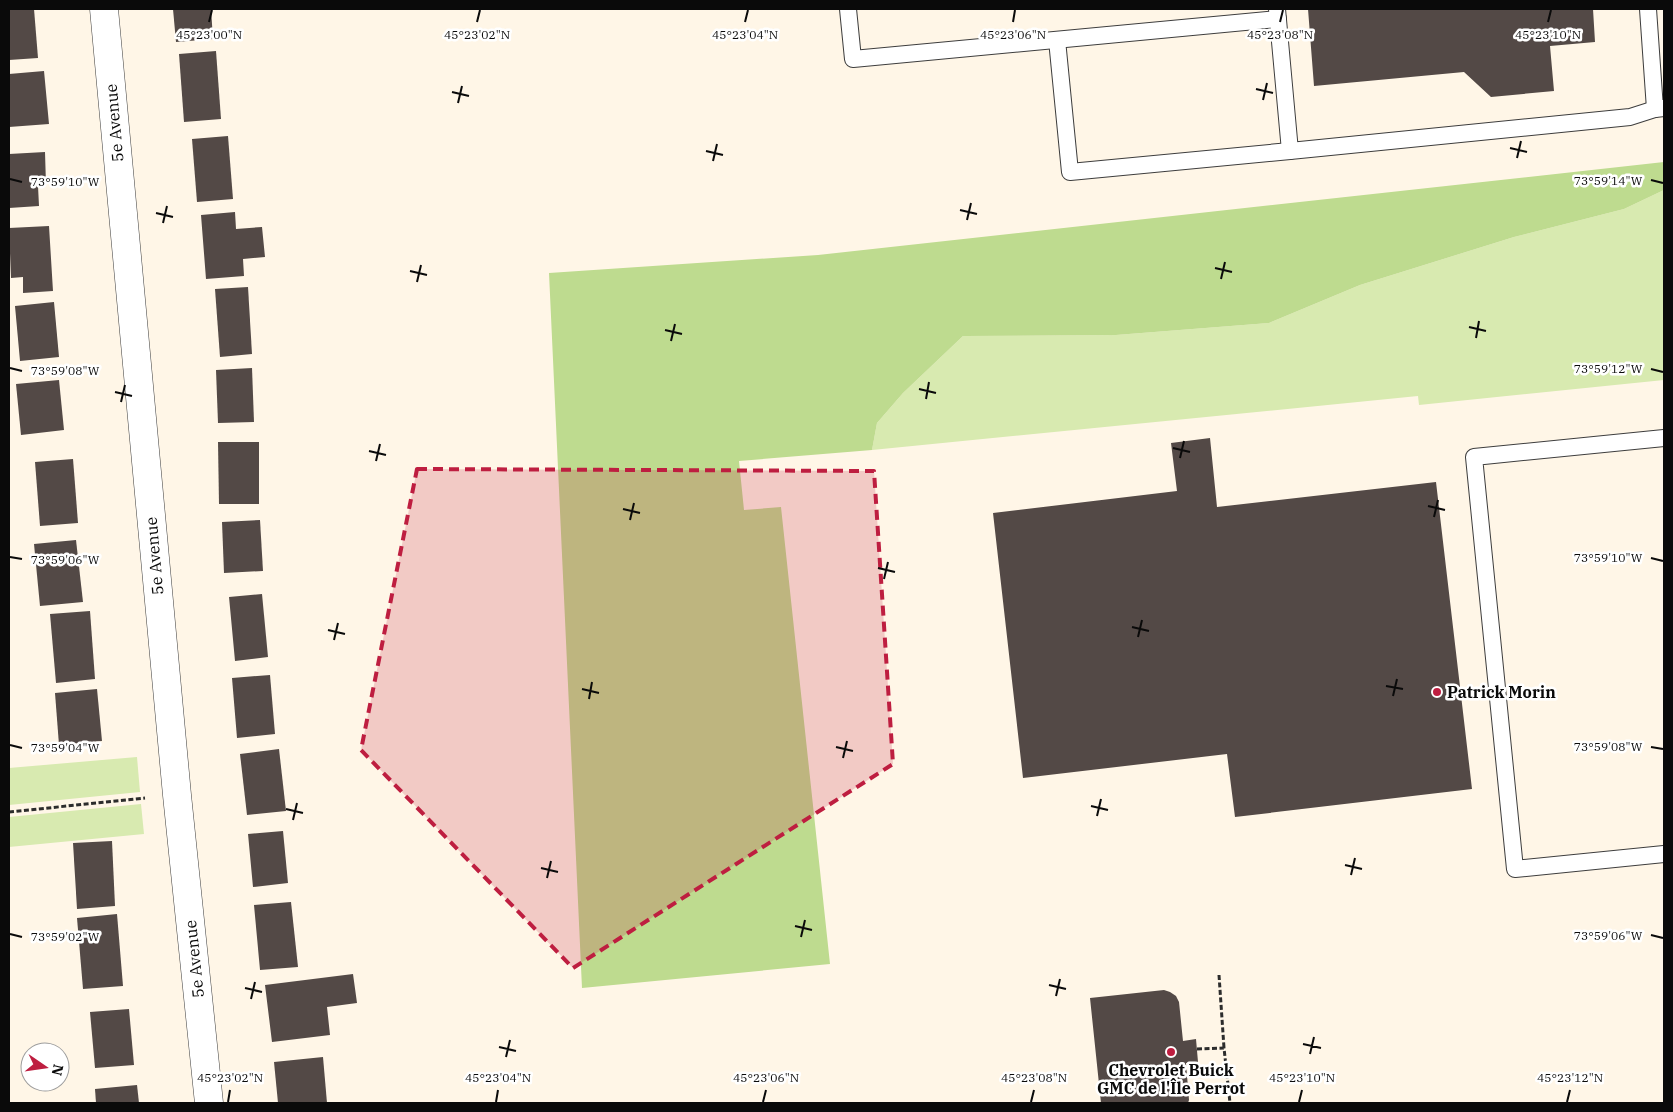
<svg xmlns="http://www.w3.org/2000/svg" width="1673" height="1112" viewBox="0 0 1673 1112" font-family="'IBM Plex Serif',serif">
<rect width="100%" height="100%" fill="#fff6e7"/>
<g fill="#d8eab0">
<path d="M1664,190v190l-245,25 -1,-9 -546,54 5,-27 26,-30 60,-57 153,-1 153,-12 91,-38 154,-48 110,-28z"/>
<path d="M137,757l3,35 -131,13v-37z"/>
<path d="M141,804l3,30 -135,13v-30z"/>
</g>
<path fill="#bedb8f" d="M1664,162v28l-40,19 -110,28 -154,48 -91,38 -153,12 -153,1 -60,57 -26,30 -5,27 -133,11 5,49 37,-3 49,457 -248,24 -33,-715 269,-18z"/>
<g fill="#534946">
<path d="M34,9l4,49 -29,2v-50z"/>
<path d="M173,9h38l2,30 -37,3z"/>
<path d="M1308,9h285l2,33 -45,4 4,45 -63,6 -27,-25 -150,14z"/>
<path d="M216,51l5,68 -37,3 -5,-68z"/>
<path d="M44,71l5,53 -40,3v-53z"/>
<path d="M228,136l5,63 -36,3 -5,-63z"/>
<path d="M45,152l1,33 -8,1 1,20 -30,2v-54z"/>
<path d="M235,212l1,17 26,-2 3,30 -22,2 1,17 -38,3 -5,-64z"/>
<path d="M49,226l4,65 -30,2v-16l-12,1 -2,-50z"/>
<path d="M248,287l4,67 -32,3 -5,-68z"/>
<path d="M54,302l5,55 -39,4 -5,-55z"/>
<path d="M252,368l2,54 -36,1 -2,-53z"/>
<path d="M59,380l5,50 -43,5 -5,-51z"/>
<path d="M1210,438l7,69 219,-25 36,307 -237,28 -8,-63 -204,24 -30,-265 184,-22 -6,-48z"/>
<path d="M218,442h41v62h-40z"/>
<path d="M73,459l5,64 -38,3 -5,-64z"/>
<path d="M260,520l3,51 -39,2 -2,-51z"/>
<path d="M76,540l7,62 -43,4 -6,-62z"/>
<path d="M262,594l6,63 -33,4 -6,-64z"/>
<path d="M90,611l5,68 -39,4 -6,-69z"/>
<path d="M270,675l5,59 -38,4 -5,-60z"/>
<path d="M97,689l5,52 -43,4 -4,-52z"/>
<path d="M279,749l7,62 -39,4 -7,-61z"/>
<path d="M283,831l5,52 -35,4 -5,-53z"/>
<path d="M112,841l3,65 -38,3 -4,-66z"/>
<path d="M291,902l7,65 -38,3 -6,-65z"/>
<path d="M117,914l6,72 -40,3 -6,-71z"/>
<path d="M353,974l4,29 -30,4 3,28 -58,7 -7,-57z"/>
<path d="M1164,990l6,2 6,4 3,6 4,39 13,-2 2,23 -12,1 3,37 -1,3h-87l-11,-105z"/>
<path d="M129,1009l5,56 -39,3 -5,-56z"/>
<path d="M323,1057l4,46h-49l-4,-41z"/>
<path d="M137,1085l2,18h-43l-1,-14z"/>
</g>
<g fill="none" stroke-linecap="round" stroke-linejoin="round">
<defs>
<g id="service">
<path d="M848,9l5,50 425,-40"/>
<path d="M1277,9l13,142 340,-34 25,-8"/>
<path d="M1648,9l7,100 9,-1"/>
<path d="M1057,40l13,132 220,-21"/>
<path d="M1664,438l-190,19 41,412 149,-15"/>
</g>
<path id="tertiary" d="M104,9l73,786 32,308"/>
</defs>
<use href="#service" stroke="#3d3d3d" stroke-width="18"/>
<use href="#tertiary" stroke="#3d3d3d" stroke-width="29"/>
<g stroke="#2c2c2c" stroke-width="3" stroke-dasharray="5 2.5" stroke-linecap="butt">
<path d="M9,812l136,-14"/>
<path d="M1219,975l5,73"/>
<path d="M1197,1049l27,-1 6,55"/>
</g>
<use href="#service" stroke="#fff" stroke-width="16"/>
<use href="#tertiary" stroke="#fff" stroke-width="28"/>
</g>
<path fill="#be1e40" fill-opacity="0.2" stroke="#be1e40" stroke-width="4" stroke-dasharray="10 6" stroke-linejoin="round" d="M417,469l457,2 19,293 -320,204 -212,-218z"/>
<path fill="none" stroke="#0a0a0a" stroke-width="2" d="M209,22l3,-12M477,22l3,-12M745,22l3,-12M1013,22l2,-12M1280,22l3,-12M1548,22l3,-12M1256,89l17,4M452,92l17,4M1263,100l4,-17M458,103l4,-17M1510,148l17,4M706,151l17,4M1517,158l4,-17M713,161l4,-17M10,179l12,3M1651,180l12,3M960,210l17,4M156,213l17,4M967,220l4,-17M163,223l4,-17M1215,268l17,4M410,271l17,4M1221,279l4,-17M417,282l4,-17M1469,327l17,4M665,330l17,4M1476,338l3,-17M671,341l4,-17M10,368l12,3M1651,369l12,3M919,389l17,4M115,392l17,4M926,399l3,-17M121,402l4,-17M1173,448l17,4M369,451l17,4M1180,458l4,-17M376,461l4,-17M1428,506l17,4M623,509l17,4M1434,517l4,-17M630,520l4,-17M10,557l12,2M1651,558l12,3M878,568l17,4M884,579l4,-17M1132,627l17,4M328,630l17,4M1138,637l4,-17M334,640l4,-17M1386,686l17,3M582,689l17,4M1393,696l4,-17M589,699l3,-17M10,745l12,3M836,747l17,4M1651,747l12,2M843,758l4,-17M1091,806l17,4M286,809l17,4M1097,816l4,-17M293,820l4,-17M1345,865l17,4M541,868l17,4M1351,875l4,-17M547,878l4,-17M795,926l17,4M10,934l12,3M1651,935l12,3M801,937l4,-17M1049,985l17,4M245,988l17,4M1056,996l4,-17M251,999l4,-17M1303,1044l18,4M499,1047l17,4M1310,1054l4,-17M506,1057l4,-17M228,1102l2,-12M496,1102l2,-12M763,1102l3,-12M1031,1102l3,-12M1299,1102l3,-12M1567,1102l3,-12"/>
<g fill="#be1e40" stroke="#fff" stroke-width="2">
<circle cx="1437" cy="692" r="5"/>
<circle cx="1171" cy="1052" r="5"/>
</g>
<g text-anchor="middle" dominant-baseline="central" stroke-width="5" stroke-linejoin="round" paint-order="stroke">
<g font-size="16" fill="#0a0a0a" stroke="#fff">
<text transform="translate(114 123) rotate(-95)">5e Avenue</text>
<text transform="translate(154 556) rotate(-95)">5e Avenue</text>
<text transform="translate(194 959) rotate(-96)">5e Avenue</text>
</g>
<g font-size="16" font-weight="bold" fill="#0a0a0a" stroke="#fff" text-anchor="start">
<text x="1447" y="692">Patrick Morin</text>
<text x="1171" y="1070" text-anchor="middle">Chevrolet Buick<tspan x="1171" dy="18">GMC de l'Île Perrot</tspan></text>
</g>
</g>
<g font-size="12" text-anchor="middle" fill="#0a0a0a" stroke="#fff" stroke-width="5" stroke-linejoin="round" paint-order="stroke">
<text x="209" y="39">45°23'00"N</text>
<text x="477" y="39">45°23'02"N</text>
<text x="745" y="39">45°23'04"N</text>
<text x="1013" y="39">45°23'06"N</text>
<text x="1280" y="39">45°23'08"N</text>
<text x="1548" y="39">45°23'10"N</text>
<text x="1608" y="185">73°59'14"W</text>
<text x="65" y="186">73°59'10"W</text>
<text x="1608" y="373">73°59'12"W</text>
<text x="65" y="375">73°59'08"W</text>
<text x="1608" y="562">73°59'10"W</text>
<text x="65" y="564">73°59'06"W</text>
<text x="1608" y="751">73°59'08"W</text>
<text x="65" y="752">73°59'04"W</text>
<text x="1608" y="940">73°59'06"W</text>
<text x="65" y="941">73°59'02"W</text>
<text x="230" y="1082">45°23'02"N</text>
<text x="498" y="1082">45°23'04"N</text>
<text x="766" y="1082">45°23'06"N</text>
<text x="1034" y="1082">45°23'08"N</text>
<text x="1302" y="1082">45°23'10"N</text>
<text x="1570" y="1082">45°23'12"N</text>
</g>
<rect width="1673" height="1112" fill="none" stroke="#0a0a0a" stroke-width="20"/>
<g transform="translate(45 1067) rotate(103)"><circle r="24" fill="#ffffff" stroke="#9d9d9d"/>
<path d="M0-4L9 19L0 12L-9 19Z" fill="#be1e40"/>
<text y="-8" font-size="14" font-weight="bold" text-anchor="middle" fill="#0a0a0a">N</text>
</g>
</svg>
